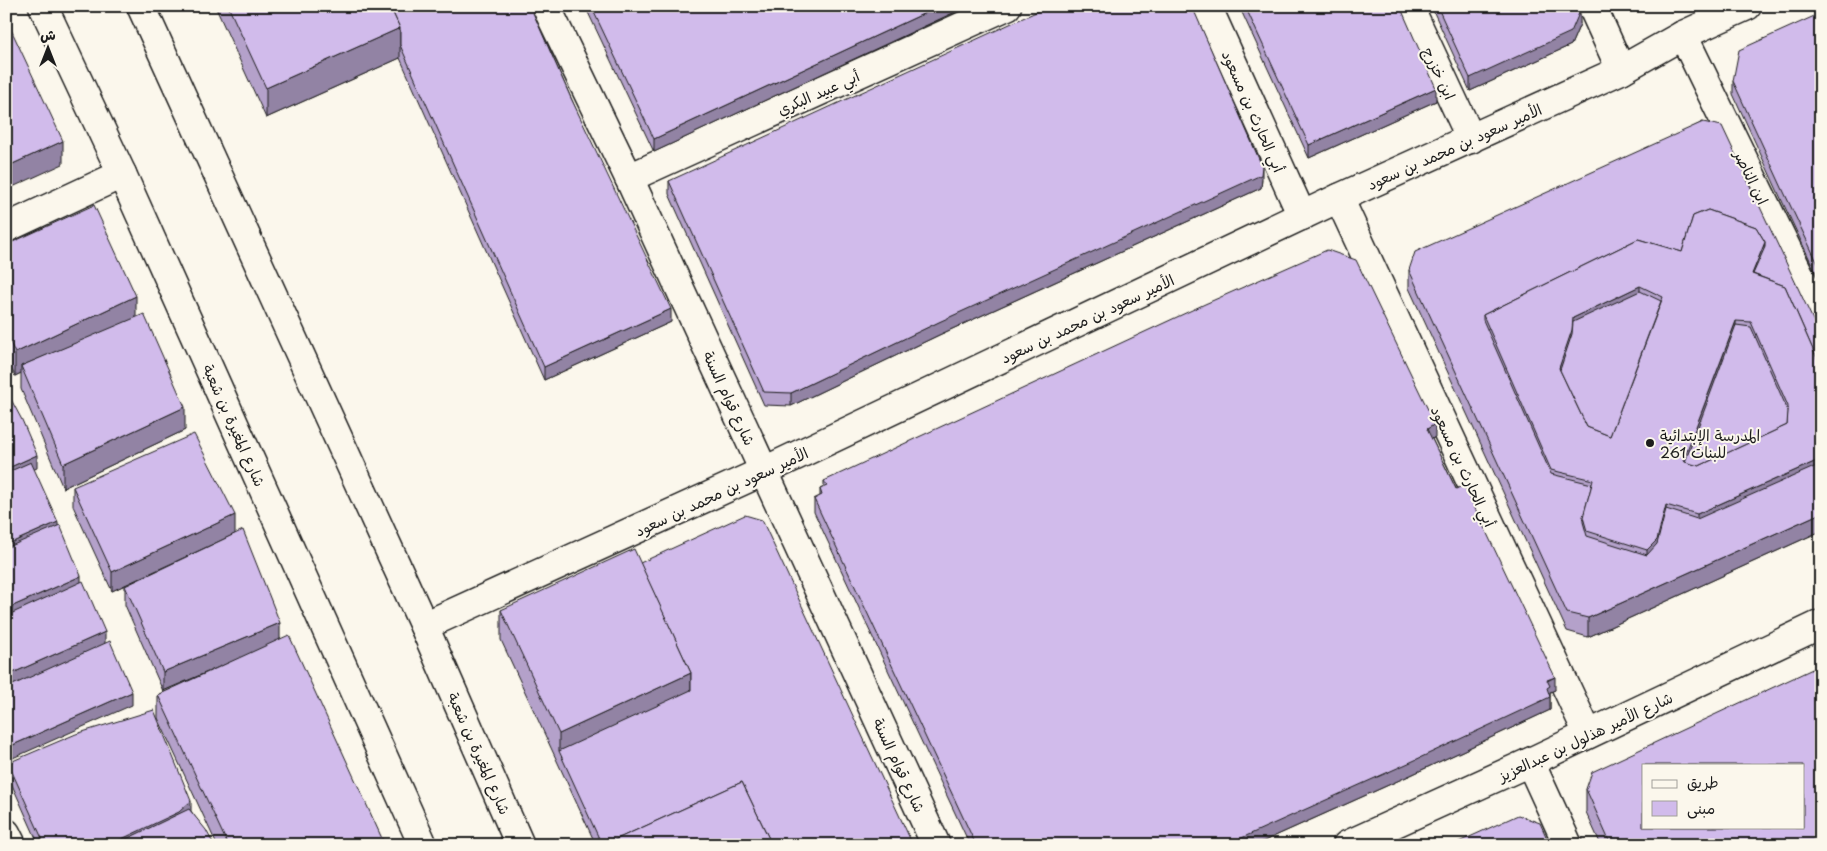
<svg xmlns="http://www.w3.org/2000/svg" width="1827" height="851" viewBox="0 0 1827 851" font-family="'Playpen Sans','Playpen Sans Arabic',sans-serif">
<rect width="100%" height="100%" fill="#fbf7ec"/>
<filter id="ink" filterUnits="userSpaceOnUse"><feTurbulence type="fractalNoise" baseFrequency=".02" numOctaves="2"/><feDisplacementMap in="SourceGraphic" scale="10" xChannelSelector="R" yChannelSelector="G"/><feConvolveMatrix kernelMatrix="1 2 1 2 8 2 1 2 1" color-interpolation-filters="sRGB"/></filter>
<g filter="url(#ink)">
<g fill="none" stroke-linecap="round" stroke-linejoin="round">
<defs>
<g id="minor">
<path d="M43,6l79,168 301,671"/>
<path d="M141,6l283,620 96,219"/>
<path d="M546,6l83,172 307,667"/>
<path d="M1207,6l95,210"/>
<path d="M1409,6l62,133"/>
<path d="M1592,6l29,64"/>
<path d="M1683,35l138,284"/>
<path d="M629,178l378,-172"/>
<path d="M1339,198l249,536"/>
<path d="M6,228l116,-54"/>
<path d="M424,626l340,-155 575,-273 282,-128 62,-35 64,-29"/>
<path d="M1530,762l38,83"/>
<path d="M6,833l6,12"/>
<path d="M1347,845l183,-83 291,-138"/>
</g>
</defs>
<use href="#minor" stroke="#1c1c1c" stroke-width="31"/>
<use href="#minor" stroke="#fbf7ec" stroke-width="28"/>
</g>
<g fill="#b4a1ca" stroke="#1c1c1c">
<path d="M215,6h315l141,316 -127,58 -144,-322 -134,60z"/>
<path d="M585,6h383l-314,146z"/>
<path d="M1239,6h161l36,95 -127,57z"/>
<path d="M1431,6h147l2,18 -9,21 -101,46z"/>
<path d="M1629,6h23l-10,5z"/>
<path d="M1821,13v264h-3l-35,-74 -50,-109v-13z"/>
<path d="M1703,122l118,215v194l-233,106 -21,-6 -158,-343v-18z"/>
<path d="M1262,179l-1,9 -322,147 -148,71 -27,-1 -95,-211v-13z"/>
<path d="M6,245l130,72 49,113 -122,58 -42,-99v-16l-6,3 -9,-18z"/>
<path d="M1435,437l-3,2 9,19 114,232 -5,2v18l-137,64 -158,71h-285l-156,-333v-13l6,-3v-7l4,-2v-6z"/>
<path d="M73,487l162,47 45,105 105,206h-168l-59,-127v-23l62,-29 -57,25 -38,-86v-19l110,-52 -123,57 -39,-85z"/>
<path d="M640,563l273,282h-317l-95,-205v-30z"/>
<path d="M8,763l183,48 23,34h-175l-31,-69z"/>
<path d="M1586,789l235,56h-220l-15,-33z"/>
</g>
<g fill="#9283a4" stroke="#1c1c1c">
<path d="M940,6h28l-314,146v-13z"/>
<path d="M1642,6h10l-10,5z"/>
<path d="M1580,11v13l-9,21 -101,46v-13z"/>
<path d="M400,28v30l-134,60v-30z"/>
<path d="M1436,88v13l-127,57v-13z"/>
<path d="M63,141v23l-57,26v-23z"/>
<path d="M1262,166v13l-1,9 -322,147 -148,71v-13z"/>
<path d="M1765,242v24l-6,15 -7,-7z"/>
<path d="M1640,286v23l-77,71 -4,-12 14,-50z"/>
<path d="M136,296v23l-115,47v7l-6,3v-23z"/>
<path d="M671,309v13l-127,58v-13z"/>
<path d="M1736,321v23l-47,124 -6,-7z"/>
<path d="M185,407v23l-122,58v-24z"/>
<path d="M1435,424v13l-8,5v-13z"/>
<path d="M37,455v13l-31,14v-13z"/>
<path d="M1821,459v23l-124,56v-24z"/>
<path d="M1666,505v23l-19,46v-24z"/>
<path d="M1821,513v18l-233,106v-19z"/>
<path d="M235,515v19l-123,57v-19z"/>
<path d="M58,522v13l-52,23v-13z"/>
<path d="M81,576v13l-75,33v-13z"/>
<path d="M280,623v18l-117,50v-19z"/>
<path d="M105,632v13l-99,44v-13z"/>
<path d="M691,673v30l-132,48v-17z"/>
<path d="M1555,677v13l-5,2v18l-137,64 -158,71h-29z"/>
<path d="M132,692v13l-126,56v-13z"/>
<path d="M191,801v13l-54,31h-28z"/>
</g>
<g fill="#d1bbeb" stroke="#1c1c1c" fill-rule="evenodd">
<path d="M228,6h162l10,22 -134,60z"/>
<path d="M390,6h140l40,90 101,213 -127,58 -144,-322v-17z"/>
<path d="M591,6h349l-286,133z"/>
<path d="M1049,6h143l70,160 -1,9 -322,147 -148,71 -27,-1 -95,-211z"/>
<path d="M1245,6h155l36,82 -127,57z"/>
<path d="M1437,6h141l2,5 -9,21 -101,46z"/>
<path d="M1821,13v251h-3l-35,-74 -50,-109 6,-31z"/>
<path d="M6,23h2l55,118 -57,26z"/>
<path d="M1703,122l19,4 99,211v31l-36,-82 -32,-12 12,-27v-5l-9,-15 -48,-17 -15,6 -11,36 -44,-13 -155,76v5l68,154 41,10 -9,33v5l4,14 60,19 10,-11 9,-35 31,10 124,-55v49l-233,105 -21,-5 -158,-343 6,-18z"/>
<path d="M94,205l42,91 -121,57 -9,-19v-89z"/>
<path d="M1708,210l48,17 9,15 -13,32 33,12 36,82v91l-124,55 -31,-9 -9,35 -10,10 -60,-19 -4,-14 10,-37 -42,-10 -68,-155 155,-76 44,13 11,-36zM1640,286l23,11 -53,139 -23,-9 -28,-59 13,-38 1,-12zM1736,321l15,1 37,84 -1,19 -88,41 -16,-5z"/>
<path d="M1327,250l29,10 79,164 -8,5 14,29 15,31 8,-4 91,192 -8,3 3,6 -3,2 3,9 -137,64 -187,84h-250l-162,-346 8,-4 -2,-6 7,-3 -3,-5 381,-177z"/>
<path d="M1640,291l21,10 -51,135 -23,-9 -27,-57 12,-36 1,-12z"/>
<path d="M144,314l41,93 -122,57 -42,-98z"/>
<path d="M1736,325l15,2 37,84 -1,14 -88,41 -14,-4z"/>
<path d="M6,390l16,30 15,35 -31,14z"/>
<path d="M194,434l41,81 -123,57 -39,-85z"/>
<path d="M31,462l27,60 -52,23v-72z"/>
<path d="M745,515l17,5 151,325h-141l-30,-63 -134,61v2h-6l-43,-94 132,-61v-17l-51,-110z"/>
<path d="M60,525l21,51 -75,33v-61z"/>
<path d="M243,530l37,93 -117,49 -38,-86z"/>
<path d="M634,549l57,124 -132,61 -58,-124z"/>
<path d="M83,581l22,51 -99,44v-60z"/>
<path d="M289,635l96,210h-157l-70,-150z"/>
<path d="M110,641l22,51 -126,56v-60z"/>
<path d="M1821,665v180h-210l-25,-56 6,-17zM1643,765h160v62h-160z"/>
<path d="M154,710l37,91 -12,11 -70,33h-64l-37,-82 68,-29z"/>
<path d="M742,782l30,63h-163l-1,-2z"/>
<path d="M189,809l17,21 8,15h-100z"/>
<path d="M1518,815l22,8 10,22h-98z"/>
</g>
</g>
<circle fill="#1c1c1c" stroke="#fbf7ec" stroke-width="2" cx="1650" cy="443" r="5"/>
<g text-anchor="middle" dominant-baseline="central" stroke-width="4" stroke-linejoin="round" paint-order="stroke">
<g font-size="15" fill="#1c1c1c" stroke="#fbf7ec">
<text transform="translate(1440 73) rotate(65)">ابن خزرج</text>
<text transform="translate(818 92) rotate(-24)">أبي عبيد البكري</text>
<text transform="translate(1254 111) rotate(66)">أبي الحارث بن مسعود</text>
<text transform="translate(1454 146) rotate(-24)">الأمير سعود بن محمد بن سعود</text>
<text transform="translate(1752 177) rotate(64)">ابن الناصر</text>
<text transform="translate(1087 318) rotate(-25)">الأمير سعود بن محمد بن سعود</text>
<text transform="translate(730 398) rotate(65)">شارع قوام السنة</text>
<text transform="translate(235 425) rotate(66)">شارع المغيرة بن شعبة</text>
<text transform="translate(1464 466) rotate(65)">أبي الحارث بن مسعود</text>
<text transform="translate(721 491) rotate(-25)">الأمير سعود بن محمد بن سعود</text>
<text transform="translate(1585 736) rotate(-25)">شارع الأمير هذلول بن عبدالعزيز</text>
<text transform="translate(480 753) rotate(66)">شارع المغيرة بن شعبة</text>
<text transform="translate(900 765) rotate(65)">شارع قوام السنة</text>
</g>
<g font-size="15" fill="#1c1c1c" stroke="#fbf7ec" text-anchor="start">
<text x="1660" y="434">المدرسة الإبتدائية<tspan x="1660" dy="17">261 للبنات</tspan></text>
</g>
</g>
<rect width="1827" height="851" fill="none" stroke="#fbf7ec" stroke-width="25"/>
<rect x="12" y="12" width="1802" height="826" fill="none" stroke="#1c1c1c" stroke-width="2" filter="url(#ink)"/>
<rect x="1642" y="764" width="162" height="65" fill="#fbf7ec" stroke="#a29f99"/>
<rect x="1652" y="780" width="25" height="8" fill="#fbf7ec" stroke="#a29f99"/>
<text x="1687" y="788" font-size="15" fill="#1c1c1c">طريق</text>
<rect x="1652" y="801" width="25" height="15" fill="#d1bbeb" stroke="#a29f99"/>
<text x="1687" y="814" font-size="15" fill="#1c1c1c">مبنى</text>
<g transform="translate(48 48)" stroke="#fbf7ec" stroke-width="4" paint-order="stroke">
<path d="M0-4L9 19L0 12L-9 19Z" fill="#1c1c1c"/>
<text y="-8" font-size="14" font-weight="bold" text-anchor="middle" fill="#1c1c1c">ش</text>
</g>
</svg>
